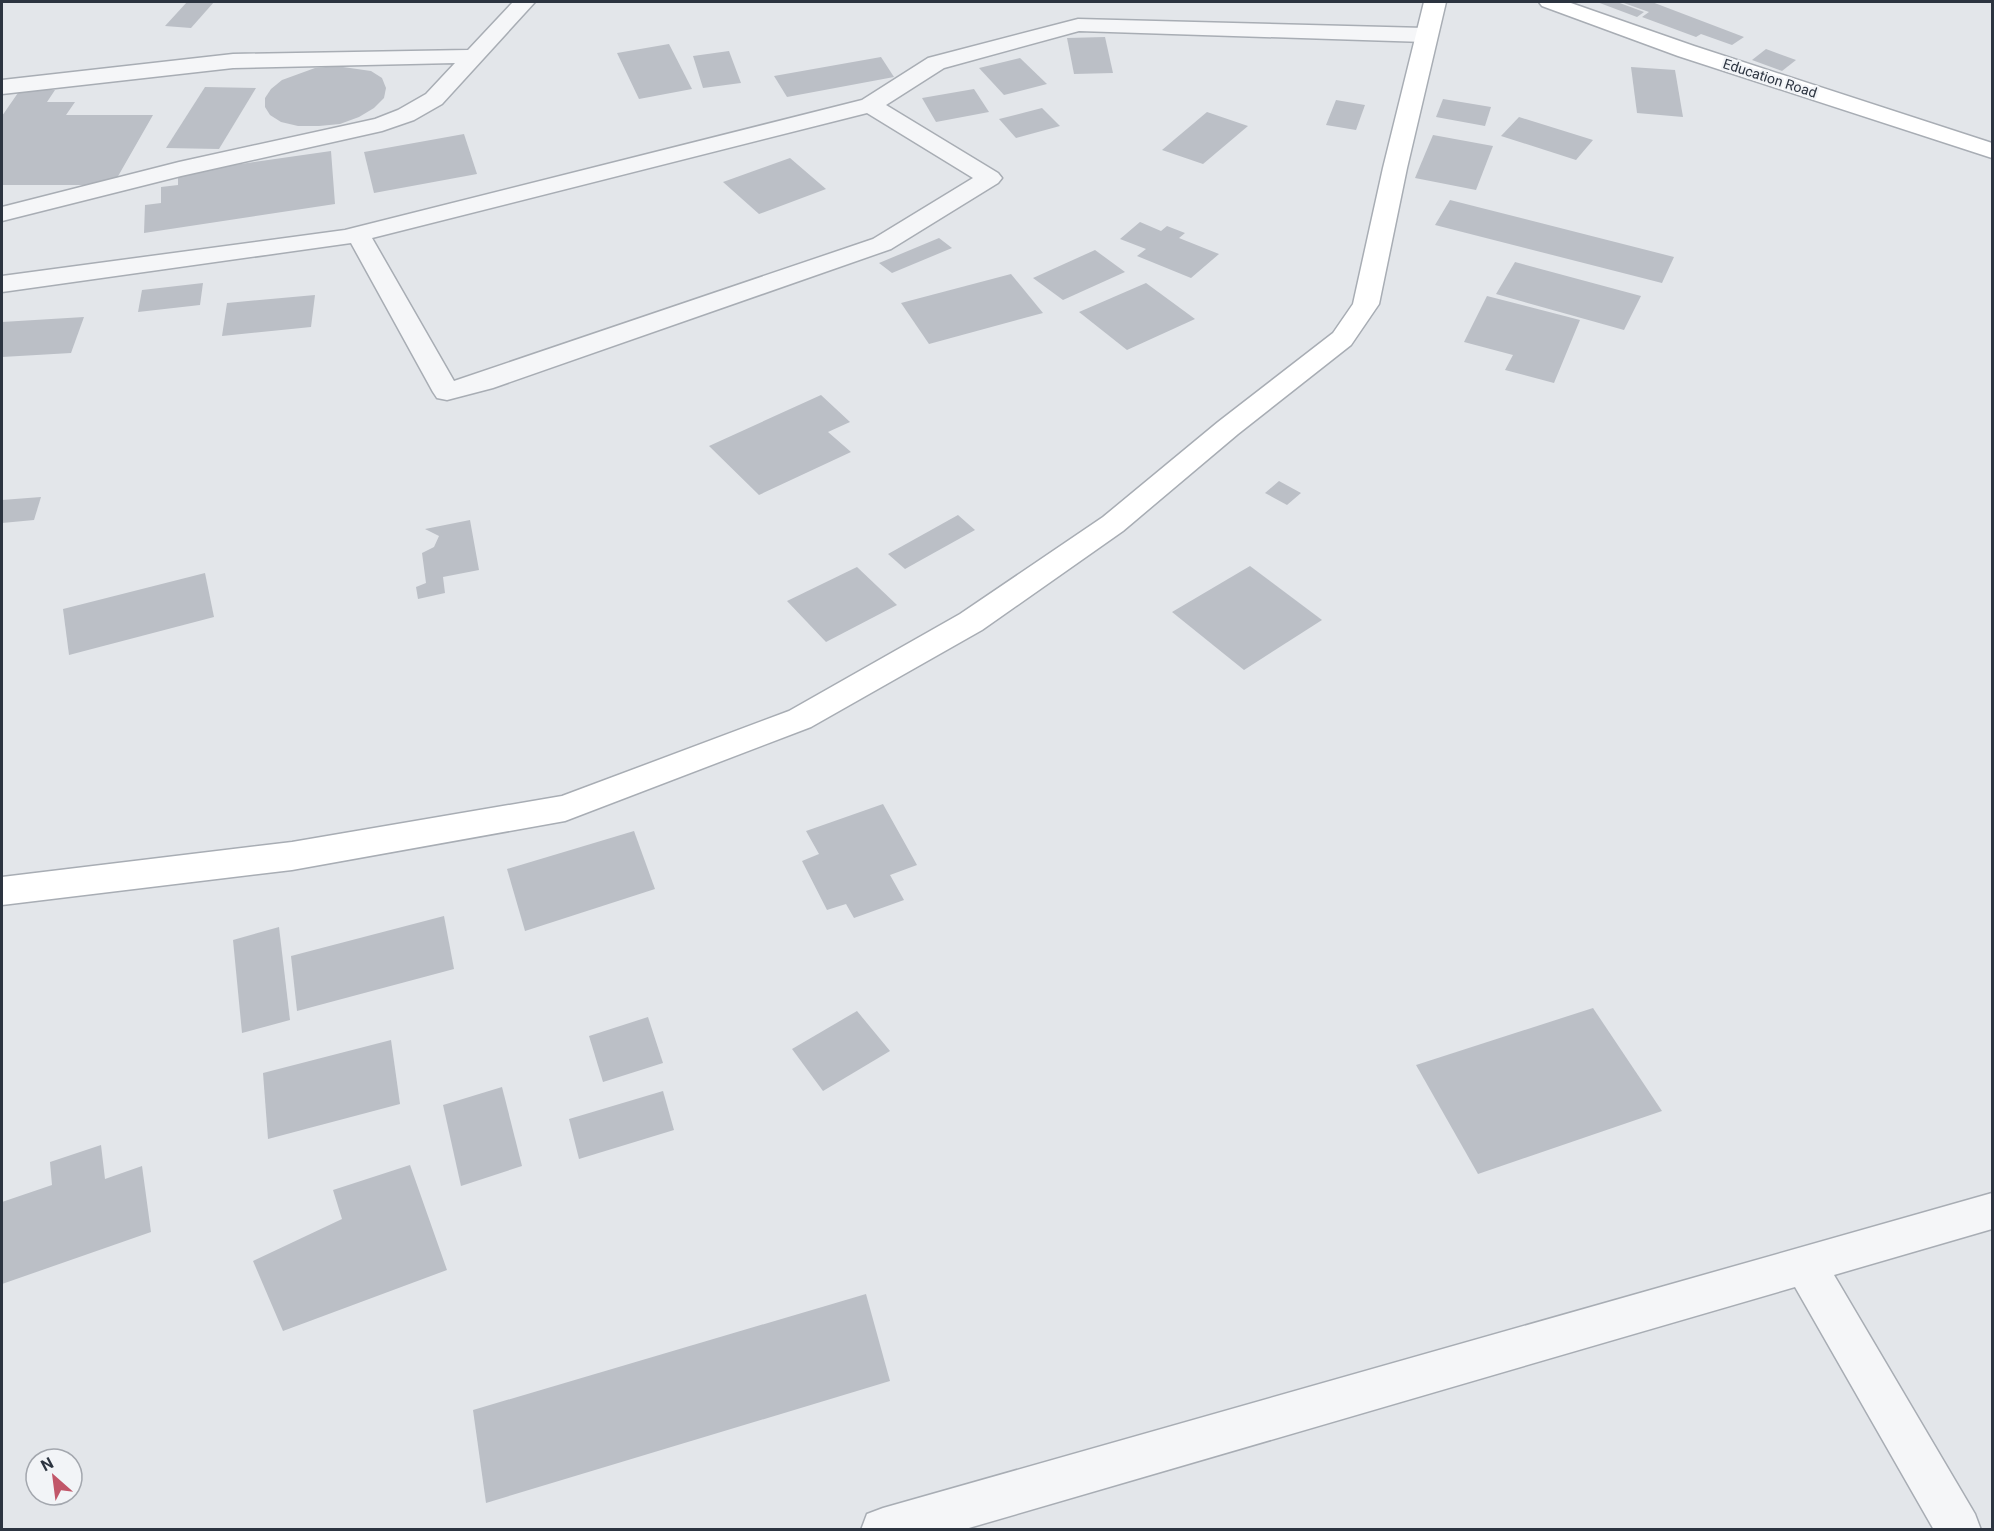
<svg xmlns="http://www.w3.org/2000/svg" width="1994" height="1531" viewBox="0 0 1994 1531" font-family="Roboto,sans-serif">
<rect width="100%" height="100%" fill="#e3e6ea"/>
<g fill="#bbbfc6">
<path d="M187,2h27l-23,26 -26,-2z"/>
<path d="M1597,2h20l27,10 -7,5z"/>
<path d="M1621,2h31l92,35 -12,8 -31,-11 -5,3 -54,-20 7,-5z"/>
<path d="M1105,37l8,36 -39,1 -7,-36z"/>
<path d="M669,44l23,45 -53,10 -22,-46z"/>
<path d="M1766,49l30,11 -14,11 -30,-11z"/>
<path d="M729,51l12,32 -38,5 -10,-32z"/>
<path d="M881,57l13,20 -107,20 -13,-21z"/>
<path d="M1020,58l27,26 -43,11 -25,-27z"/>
<path d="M336,66l35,5 11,7 4,10 -2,10 -10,10 -15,9 -19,7 -21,2h-21l-17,-4 -11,-7 -5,-8v-9l6,-9 11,-9 33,-12z"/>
<path d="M1631,67l44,3 8,47 -46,-4z"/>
<path d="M205,87l51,1 -37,61 -53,-1z"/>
<path d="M974,89l15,23 -53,10 -14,-24z"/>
<path d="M20,90h35l-8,12h28l-9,13h87l-40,70h-111v-69z"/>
<path d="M1443,99l48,8 -6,19 -49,-9z"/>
<path d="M1336,100l29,5 -9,25 -30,-5z"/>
<path d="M1042,108l18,18 -44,12 -17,-19z"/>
<path d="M1207,112l41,14 -45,38 -41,-14z"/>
<path d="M1519,117l74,23 -17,20 -75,-24z"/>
<path d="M464,134l13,40 -103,19 -10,-41z"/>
<path d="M1433,135l60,11 -17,44 -61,-12z"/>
<path d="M331,151l4,53 -191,29 1,-28 16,-2v-16l17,-2v-12z"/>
<path d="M790,158l36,31 -67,25 -36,-32z"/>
<path d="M1450,200l224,57 -12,26 -227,-58z"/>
<path d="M1140,222l21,9 6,-5 18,7 -6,5 40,16 -28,24 -54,-22 9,-7 -26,-10z"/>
<path d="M939,238l13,10 -60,25 -13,-10z"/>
<path d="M1095,250l30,22 -62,28 -30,-22z"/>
<path d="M1515,262l126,34 -17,34 -128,-36z"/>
<path d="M1011,274l32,39 -114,31 -28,-41z"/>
<path d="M203,283l-3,22 -62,7 4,-22z"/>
<path d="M1146,283l49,36 -68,31 -48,-38z"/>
<path d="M315,295l-4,32 -89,9 5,-33z"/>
<path d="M1487,296l93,24 -26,63 -49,-13 8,-15 -49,-13z"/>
<path d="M84,317l-13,36 -69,4v-35z"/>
<path d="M821,395l29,27 -22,10 23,20 -92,43 -50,-49z"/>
<path d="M1279,481l22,12 -14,12 -22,-12z"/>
<path d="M41,497l-7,23 -32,3v-23z"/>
<path d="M958,515l17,15 -70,39 -17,-15z"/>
<path d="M470,520l9,50 -36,7 2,16 -27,6 -2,-12 10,-4 -4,-30 12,-6 5,-11 -14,-7z"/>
<path d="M1250,566l72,54 -78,50 -72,-58z"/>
<path d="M857,567l40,38 -71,37 -39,-41z"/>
<path d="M205,573l9,44 -145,38 -6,-46z"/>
<path d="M883,804l34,61 -27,10 14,25 -50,18 -8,-14 -19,6 -25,-49 17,-7 -13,-23z"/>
<path d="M634,831l21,58 -130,42 -18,-62z"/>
<path d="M444,916l10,53 -157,42 -6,-55z"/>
<path d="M279,927l11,93 -48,13 -9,-93z"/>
<path d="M1593,1008l69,103 -184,63 -62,-109z"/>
<path d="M857,1011l33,40 -67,40 -31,-42z"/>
<path d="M648,1017l15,46 -60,19 -14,-46z"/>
<path d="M391,1040l9,64 -132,35 -5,-66z"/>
<path d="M502,1087l20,79 -61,20 -18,-81z"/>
<path d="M663,1091l11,39 -95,29 -10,-40z"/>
<path d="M101,1145l4,34 37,-13 9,66 -149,52v-82l50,-17 -2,-23z"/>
<path d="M410,1165l37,105 -164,61 -30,-70 89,-42 -9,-29z"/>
<path d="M866,1294l24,87 -404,122 -13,-93z"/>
</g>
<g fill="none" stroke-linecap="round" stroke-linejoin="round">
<defs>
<g id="street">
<path d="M513,2h22l-93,102 -28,16 -32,11 -201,45 -179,45v-14l177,-45 196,-43 23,-9 28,-16 29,-31 -222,5 -231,26v-14l231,-26 235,-4z"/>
<path d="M1078,19l347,9 8,2 3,5 -3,5 -8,2 -346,-11 -135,37 -58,37 112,68 4,5 -4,5 -107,66 -398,139 -46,12 -10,-2 -4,-6 -82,-149 -349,49v-16l343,-46 517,-130 66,-42zM867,113l106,65 -100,61 -419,142 -82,-143z"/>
<path d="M1992,1193v36l-158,46 141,239 6,16h-47l-139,-243 -833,243h-101l6,-16 16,-6z"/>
</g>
<g id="secondary">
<path d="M1424,2h22l-39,166 -28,136 -28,41 -113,89 -115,97 -141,99 -171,97 -246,94 -273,49 -290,35v-28l290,-35 270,-46 227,-85 171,-97 143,-97 115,-95 115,-89 20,-29 30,-136z"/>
<path d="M1539,2h29l126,44 298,97v15l-314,-102 -136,-50z"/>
</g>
</defs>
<use href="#street" stroke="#a8adb4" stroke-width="3"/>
<use href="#secondary" stroke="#a8adb4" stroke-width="3"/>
<use href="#street" fill="#f5f6f8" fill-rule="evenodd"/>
<use href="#secondary" fill="#fff" fill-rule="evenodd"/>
</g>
<g text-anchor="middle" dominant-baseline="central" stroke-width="4.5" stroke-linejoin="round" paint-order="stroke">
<g font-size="14" fill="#2c3440" stroke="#f2f4f7">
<text transform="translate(1770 78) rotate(18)">Education Road</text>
</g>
</g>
<rect width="1994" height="1531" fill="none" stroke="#2c3440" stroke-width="6"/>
<g transform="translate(54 1477) rotate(332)"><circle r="28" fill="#f2f4f7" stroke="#a3a7ae" stroke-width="1.5"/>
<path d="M0-4.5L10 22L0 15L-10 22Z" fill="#c15669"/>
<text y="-9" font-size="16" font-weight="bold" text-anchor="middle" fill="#2c3440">N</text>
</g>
</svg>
